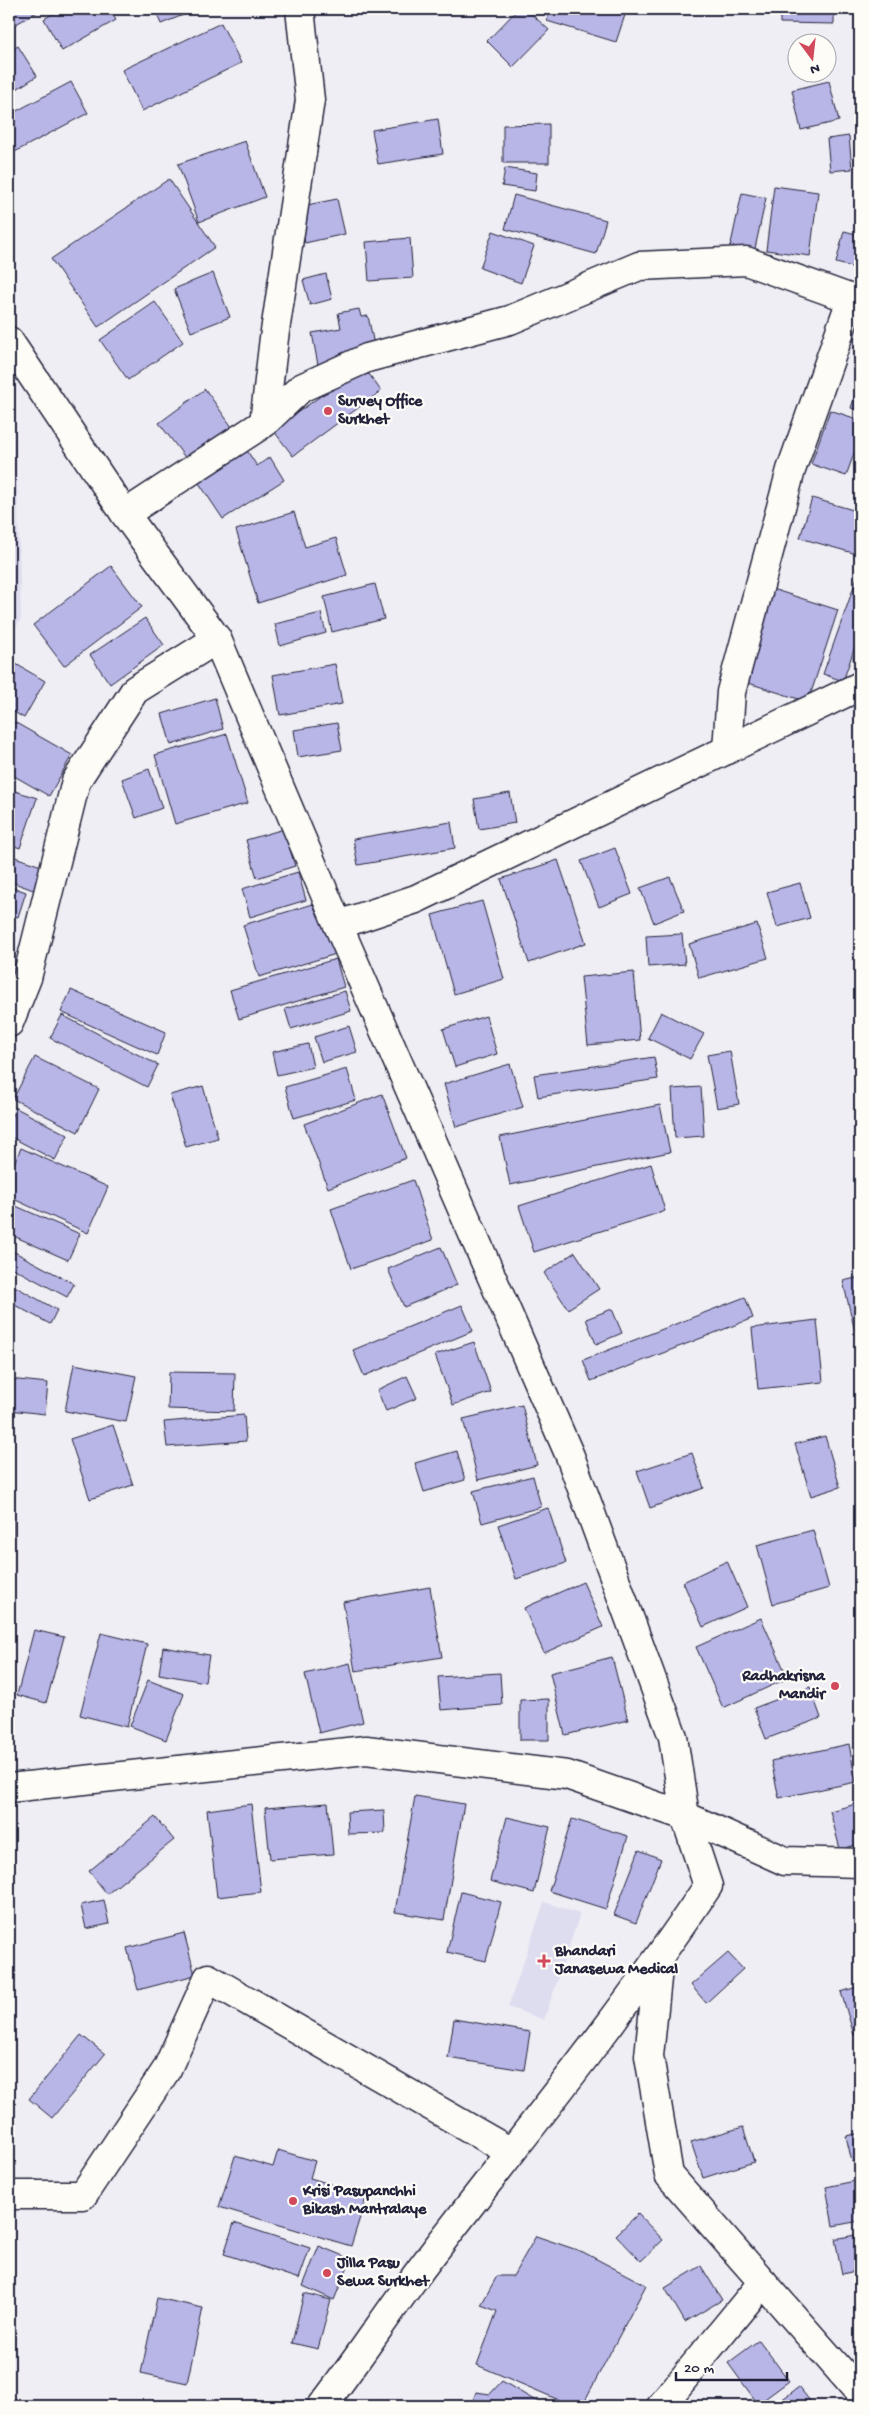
<svg xmlns="http://www.w3.org/2000/svg" width="869" height="2415" viewBox="0 0 869 2415" font-family="'Gochi Hand',sans-serif">
<rect width="100%" height="100%" fill="#efeef4"/>
<filter id="ink" filterUnits="userSpaceOnUse"><feTurbulence type="fractalNoise" baseFrequency=".02" numOctaves="2"/><feDisplacementMap in="SourceGraphic" scale="10" xChannelSelector="R" yChannelSelector="G"/><feConvolveMatrix kernelMatrix="1 2 1 2 8 2 1 2 1" color-interpolation-filters="sRGB"/></filter>
<g filter="url(#ink)">
<g fill="#deddf0">
<path d="M9,407l7,33 5,178 -12,25z"/>
<path d="M544,1902l36,12 -36,106 -36,-13z"/>
</g>
<g fill="#b8b6e7" stroke="#22223b">
<path d="M9,9h33l-31,18z"/>
<path d="M61,9h48l7,11 -54,31 -18,-32z"/>
<path d="M155,9h43l-37,15z"/>
<path d="M518,9h8l23,21 -36,37 -26,-26z"/>
<path d="M550,9h77l-11,33 -69,-21z"/>
<path d="M780,9h54v15l-54,-1z"/>
<path d="M221,23l20,40 -99,48 -20,-41z"/>
<path d="M18,46l19,30 -28,18v-43z"/>
<path d="M829,81l10,40 -38,9 -9,-40z"/>
<path d="M71,82l17,31 -79,42v-40z"/>
<path d="M438,119l5,35 -65,10 -6,-34z"/>
<path d="M549,124v39h-46v-38z"/>
<path d="M849,136l3,33 -22,2 -3,-32z"/>
<path d="M245,141l20,56 -66,25 -21,-58z"/>
<path d="M505,168l32,5 -2,18 -33,-5z"/>
<path d="M169,179l46,68 -117,80 -47,-68z"/>
<path d="M774,186l44,6 -8,64 -44,-6z"/>
<path d="M742,193l24,5 -12,55 -24,-5z"/>
<path d="M514,195l92,25 -10,34 -91,-25z"/>
<path d="M337,199l8,35 -40,9 -8,-36z"/>
<path d="M493,231l41,15 -13,37 -41,-15z"/>
<path d="M844,231l16,4v16l-4,17 -20,-5z"/>
<path d="M410,238l3,40 -44,3 -3,-39z"/>
<path d="M213,273l17,44 -39,15 -17,-43z"/>
<path d="M326,274l6,25 -22,6 -7,-25z"/>
<path d="M155,302l28,40 -55,38 -28,-40z"/>
<path d="M359,309l2,8 7,-1 8,38 -58,11 -6,-32 29,-5 -3,-15z"/>
<path d="M369,374l12,17 -88,65 -20,-26 70,-50z"/>
<path d="M859,383h1v28l-9,-3z"/>
<path d="M205,389l27,38 -45,33 -28,-37z"/>
<path d="M830,410l30,10v29l-4,-1 -10,28 -35,-12z"/>
<path d="M244,446l13,20 13,-9 14,23 -61,39 -28,-42z"/>
<path d="M812,498l48,14v43l-60,-17z"/>
<path d="M294,512l11,35 31,-9 11,37 -89,28 -22,-73z"/>
<path d="M111,566l31,41 -78,59 -31,-41z"/>
<path d="M860,569v63l-17,49 -20,-7z"/>
<path d="M375,584l9,35 -52,13 -8,-35z"/>
<path d="M769,588l69,22 -30,92 -69,-22z"/>
<path d="M321,613l5,20 -46,13 -5,-22z"/>
<path d="M145,618l19,27 -54,39 -20,-29z"/>
<path d="M860,639v22l-7,-2z"/>
<path d="M9,660l36,21 -21,37 -15,-9z"/>
<path d="M335,664l7,40 -62,11 -7,-40z"/>
<path d="M215,698l8,31 -52,16 -9,-31z"/>
<path d="M9,719l63,36 -23,41 -40,-23z"/>
<path d="M337,723l5,27 -44,7 -4,-27z"/>
<path d="M227,734l21,69 -73,21 -20,-69z"/>
<path d="M149,769l13,39 -26,10 -14,-39z"/>
<path d="M9,789l28,9 -17,50 -11,-4z"/>
<path d="M510,793l5,30 -36,6 -5,-30z"/>
<path d="M451,822l4,26 -97,17 -5,-26z"/>
<path d="M284,829l11,37 -38,12 -11,-38z"/>
<path d="M615,848l17,46 -33,13 -18,-46z"/>
<path d="M9,855l35,12 -8,24 -27,-10z"/>
<path d="M558,860l28,83 -57,20 -28,-84z"/>
<path d="M298,872l8,28 -56,17 -8,-28z"/>
<path d="M670,877l14,34 -30,12 -14,-35z"/>
<path d="M800,883l10,35 -33,9 -10,-35z"/>
<path d="M9,886l17,6 -8,25 -9,-3z"/>
<path d="M482,901l22,78 -50,15 -22,-79z"/>
<path d="M320,902l16,52 -77,23 -16,-52z"/>
<path d="M757,924l11,34 -69,20 -10,-34z"/>
<path d="M682,934l3,30 -37,3 -2,-31z"/>
<path d="M336,959l8,28 -105,32 -9,-29z"/>
<path d="M634,972l6,68 -52,5 -7,-68z"/>
<path d="M71,990l95,42 -9,23 -96,-43z"/>
<path d="M345,991l6,20 -60,18 -6,-20z"/>
<path d="M661,1012l43,22 -14,25 -42,-21z"/>
<path d="M62,1015l96,50 -11,22 -97,-49z"/>
<path d="M486,1016l11,38 -42,13 -12,-38z"/>
<path d="M349,1026l8,26 -35,10 -8,-25z"/>
<path d="M308,1044l5,23 -36,8 -5,-23z"/>
<path d="M730,1051l9,53 -22,4 -10,-53z"/>
<path d="M35,1057l64,32 -21,43 -65,-33z"/>
<path d="M654,1057l4,22 -120,18 -4,-22z"/>
<path d="M510,1064l13,43 -67,20 -12,-43z"/>
<path d="M347,1069l9,31 -62,18 -9,-31z"/>
<path d="M203,1086l15,52 -32,9 -16,-52z"/>
<path d="M701,1087l3,49 -29,2 -3,-49z"/>
<path d="M382,1094l24,64 -78,30 -24,-64z"/>
<path d="M660,1105l10,47 -160,33 -10,-48z"/>
<path d="M16,1108l52,27 -13,25 -46,-24v-16z"/>
<path d="M21,1148l87,39 -20,46 -79,-36v-23z"/>
<path d="M651,1164l14,47 -131,41 -15,-46z"/>
<path d="M413,1180l20,60 -82,29 -20,-60z"/>
<path d="M9,1203l71,31 -12,26 -59,-26z"/>
<path d="M441,1247l16,38 -53,22 -16,-38z"/>
<path d="M9,1249l65,35 -7,13 -58,-31z"/>
<path d="M575,1252l24,37 -31,20 -24,-36z"/>
<path d="M860,1277v76l-17,-72z"/>
<path d="M9,1283l48,27 -7,14 -41,-22z"/>
<path d="M745,1297l8,21 -162,63 -8,-21z"/>
<path d="M462,1305l11,26 -109,45 -11,-26z"/>
<path d="M612,1309l10,24 -26,11 -10,-25z"/>
<path d="M817,1320l6,62 -65,7 -6,-61z"/>
<path d="M474,1342l17,50 -38,13 -18,-50z"/>
<path d="M74,1364l62,12 -10,46 -61,-11z"/>
<path d="M169,1372l66,1 -1,38 -66,-2z"/>
<path d="M407,1376l10,22 -31,13 -9,-21z"/>
<path d="M9,1379l39,4 -3,31 -36,-4z"/>
<path d="M522,1405l15,60 -59,15 -15,-61z"/>
<path d="M244,1415l2,26 -79,6 -3,-25z"/>
<path d="M113,1425l20,60 -43,14 -20,-60z"/>
<path d="M825,1436l15,51 -29,9 -16,-52z"/>
<path d="M457,1451l8,29 -41,12 -9,-29z"/>
<path d="M692,1453l12,35 -54,20 -13,-37z"/>
<path d="M533,1476l8,31 -59,16 -9,-32z"/>
<rect x="9" y="1489" width="4" height="58"/>
<path d="M548,1508l18,55 -50,16 -18,-54z"/>
<path d="M813,1530l16,58 -56,16 -16,-59z"/>
<path d="M727,1561l20,46 -44,20 -20,-45z"/>
<path d="M583,1582l20,45 -59,26 -20,-45z"/>
<path d="M430,1587l12,70 -87,14 -12,-69z"/>
<path d="M761,1618l27,60 -65,30 -27,-61z"/>
<path d="M34,1630l30,7 -18,66 -29,-8z"/>
<path d="M101,1633l46,11 -20,83 -47,-12z"/>
<path d="M163,1647l46,8 -4,27 -46,-8z"/>
<path d="M612,1657l16,63 -63,15 -15,-62z"/>
<path d="M350,1663l13,59 -44,11 -14,-59z"/>
<path d="M500,1673l2,32 -61,5 -3,-33z"/>
<path d="M148,1680l36,14 -18,46 -36,-14z"/>
<path d="M810,1687l11,31 -55,21 -12,-31z"/>
<path d="M549,1699v41h-29v-40z"/>
<path d="M849,1744l7,38 -77,16 -8,-37z"/>
<path d="M415,1796l49,8 -20,116 -49,-8z"/>
<path d="M328,1803l5,51 -63,5 -5,-51z"/>
<path d="M860,1803v41l-20,5 -10,-38z"/>
<path d="M251,1804l10,88 -44,5 -10,-87z"/>
<path d="M384,1810l1,23 -37,1 -1,-22z"/>
<path d="M155,1817l19,23 -67,54 -18,-23z"/>
<path d="M507,1817l43,10 -16,66 -44,-12z"/>
<path d="M572,1819l56,17 -22,73 -57,-18z"/>
<path d="M639,1850l22,9 -25,64 -22,-8z"/>
<path d="M461,1892l40,10 -15,59 -39,-9z"/>
<path d="M104,1900l5,24 -23,5 -5,-24z"/>
<path d="M184,1933l11,42 -57,15 -11,-42z"/>
<path d="M728,1953l15,16 -37,34 -15,-18z"/>
<path d="M860,1986v47l-6,2 -13,-43z"/>
<path d="M454,2019l76,13 -6,38 -76,-12z"/>
<path d="M81,2035l24,19 -53,64 -23,-19z"/>
<path d="M743,2127l11,35 -51,16 -12,-36z"/>
<path d="M860,2133v27l-8,2 -6,-26z"/>
<path d="M278,2150l37,11 -5,17 57,17 -16,51 -132,-39 16,-51 38,11z"/>
<path d="M860,2180v41l-27,5 -7,-39z"/>
<path d="M638,2214l25,26 -22,21 -25,-26z"/>
<path d="M234,2223l76,25 -11,31 -75,-25z"/>
<path d="M860,2234v36l-18,4 -7,-35z"/>
<path d="M536,2236l47,16 63,33 -64,121h-9l-96,-41 20,-54 -16,-6 16,-29h16z"/>
<path d="M319,2246l32,13 -17,41 -31,-14z"/>
<path d="M701,2266l21,34 -37,22 -20,-34z"/>
<path d="M304,2293l27,7 -13,49 -26,-6z"/>
<path d="M157,2298l46,10 -16,75 -46,-10z"/>
<path d="M759,2340l30,41 -31,23 -30,-41z"/>
<path d="M502,2381l42,25h-73l5,-14 14,2z"/>
<path d="M799,2387l15,19h-34l-3,-3z"/>
</g>
<g fill="none" stroke-linecap="round" stroke-linejoin="round">
<defs>
<g id="minor">
<path d="M264,423l10,-85 36,-238 -10,-91"/>
<path d="M125,514l139,-91 37,-35 66,-30 143,-38 129,-54 107,-5 114,41"/>
<path d="M727,750l4,-58 60,-222 60,-170"/>
<path d="M9,1023l18,-45 49,-197 59,-91 82,-51"/>
<path d="M659,1959l-10,97 20,119 191,218"/>
<path d="M9,2195h74l84,-126 41,-91 303,174"/>
<path d="M322,2406c39,-50 72,-103 111,-153 93,-121 190,-240 275,-367l-23,-70"/>
<path d="M661,2406l102,-124"/>
</g>
<path id="tertiary" d="M685,1816l100,45 75,2"/>
<g id="secondary">
<path d="M9,341l116,173 92,125 121,286 232,531 103,281 12,79 -118,-41 -201,-25 -357,38"/>
<path d="M338,925l78,-26 444,-213"/>
</g>
</defs>
<use href="#minor" stroke="#22223b" stroke-width="31"/>
<use href="#tertiary" stroke="#22223b" stroke-width="31"/>
<use href="#secondary" stroke="#22223b" stroke-width="31"/>
<use href="#minor" stroke="#fdfcf7" stroke-width="28"/>
<use href="#tertiary" stroke="#fdfcf7" stroke-width="28"/>
<use href="#secondary" stroke="#fdfcf7" stroke-width="28"/>
</g>
</g>
<g fill="#d1495b" stroke="#fdfcf7" stroke-width="2">
<circle cx="328" cy="411" r="5"/>
<circle cx="835" cy="1686" r="5"/>
<path d="M541.5 1953.5h5v5h5v5h-5v5h-5v-5h-5v-5h5z"/>
<circle cx="293" cy="2201" r="5"/>
<circle cx="327" cy="2273" r="5"/>
</g>
<g text-anchor="middle" dominant-baseline="central" stroke-width="4.5" stroke-linejoin="round" paint-order="stroke">
<g font-size="16" font-weight="bold" fill="#22223b" stroke="#fdfcf7" text-anchor="start">
<text x="338" y="402">Survey Office<tspan x="338" dy="18">Surkhet</tspan></text>
<text x="825" y="1677" text-anchor="end">Radhakrisna<tspan x="825" dy="18">Mandir</tspan></text>
<text x="555" y="1952">Bhandari<tspan x="555" dy="18">Janasewa Medical</tspan></text>
<text x="303" y="2192">Krisi Pasupanchhi<tspan x="303" dy="18">Bikash Mantralaye</tspan></text>
<text x="337" y="2264">Jilla Pasu<tspan x="337" dy="18">Sewa Surkhet</tspan></text>
</g>
</g>
<rect width="869" height="2415" fill="none" stroke="#fdfcf7" stroke-width="30"/>
<rect x="15" y="15" width="839" height="2385" fill="none" stroke="#22223b" stroke-width="2" filter="url(#ink)"/>
<g transform="translate(812 58) rotate(165)"><circle r="24" fill="#fdfcf7" stroke="#a5a5ac"/>
<path d="M0-4L9 19L0 12L-9 19Z" fill="#d1495b"/>
<text y="-8" font-size="14" font-weight="bold" text-anchor="middle" fill="#22223b">N</text>
</g>
<path d="M676 2372v8h111v-8" fill="none" stroke="#22223b" stroke-width="2.5"/>
<text x="684" y="2372" font-size="15" fill="#22223b" stroke="#fdfcf7" stroke-width="4" paint-order="stroke">20 m</text>
</svg>
